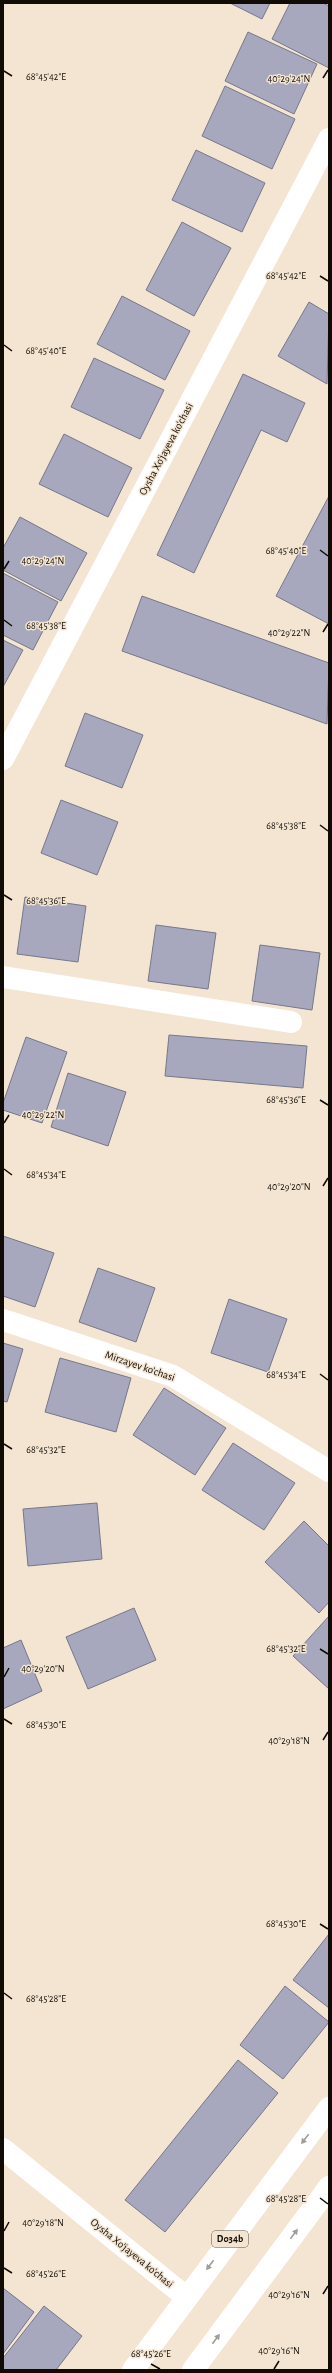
<svg xmlns="http://www.w3.org/2000/svg" width="332" height="2373" viewBox="0 0 332 2373" font-family="'Alegreya Sans',sans-serif">
<rect width="100%" height="100%" fill="#f3e5d1"/>
<g fill="#a7a7bd" stroke="#77778c">
<path d="M230,3h40l-8,16z"/>
<path d="M290,3h33l6,3v62l-57,-29z"/>
<path d="M248,32l69,32 -23,50 -69,-33z"/>
<path d="M225,86l70,33 -23,50 -70,-33z"/>
<path d="M196,150l69,33 -23,49 -70,-32z"/>
<path d="M182,222l49,26 -37,68 -48,-26z"/>
<path d="M122,296l68,35 -25,49 -68,-36z"/>
<path d="M309,302l20,12 -2,70 -49,-28z"/>
<path d="M94,358l70,32 -24,49 -69,-32z"/>
<path d="M243,374l62,29 -18,39 -26,-12 -67,143 -37,-18z"/>
<path d="M64,434l68,34 -24,49 -69,-33z"/>
<path d="M329,496v128l-53,-28z"/>
<path d="M20,517l67,36 -26,48 -58,-31v-22z"/>
<path d="M3,573l55,29 -25,48 -30,-15z"/>
<path d="M142,596l187,67 -2,61 -205,-73z"/>
<path d="M3,640l20,10 -20,37z"/>
<path d="M85,713l58,22 -21,53 -57,-22z"/>
<path d="M61,800l57,22 -21,53 -56,-22z"/>
<path d="M25,897l61,9 -8,56 -61,-8z"/>
<path d="M156,925l60,8 -8,56 -60,-8z"/>
<path d="M260,945l60,8 -8,57 -60,-9z"/>
<path d="M169,1035l138,11 -4,42 -138,-12z"/>
<path d="M26,1037l41,15 -25,71 -39,-13v-7z"/>
<path d="M68,1073l58,19 -18,54 -57,-19z"/>
<path d="M3,1236l51,17 -19,54 -32,-11z"/>
<path d="M98,1268l57,20 -19,54 -57,-20z"/>
<path d="M229,1299l58,20 -19,53 -57,-19z"/>
<path d="M3,1343l20,6 -16,53 -4,-1z"/>
<path d="M60,1358l71,20 -15,54 -71,-20z"/>
<path d="M164,1388l62,40 -31,47 -62,-40z"/>
<path d="M233,1443l62,40 -31,47 -62,-40z"/>
<path d="M97,1503l5,56 -74,7 -5,-57z"/>
<path d="M304,1521l25,25v56l-10,11 -54,-51z"/>
<path d="M134,1608l22,52 -68,29 -22,-52z"/>
<path d="M329,1616v73l-36,-33z"/>
<path d="M21,1640l21,51 -39,18v-61z"/>
<path d="M329,1934v74l-36,-28z"/>
<path d="M285,1986l44,36 -46,57 -43,-34z"/>
<path d="M238,2060l40,33 -113,139 -40,-32z"/>
<path d="M3,2288l31,24 -31,42z"/>
<path d="M44,2306l38,30 -26,34h-53v-12z"/>
</g>
<g fill="none" stroke-linecap="round" stroke-linejoin="round">
<g stroke="#fff" stroke-width="22">
<path d="M3,759l326,-620"/>
<path d="M3,977l288,45"/>
<path d="M3,1320l170,56 156,95"/>
<path d="M3,2149l183,148"/>
</g>
<g stroke="#fff" stroke-width="22">
<path d="M133,2370l196,-262"/>
<path d="M193,2370l136,-183"/>
</g>
</g>
<defs><path id="oneway-solid" d="M-6-.8H1V-3.2L6.5 0L1 3.2V.8H-6Z"/></defs>
<g fill="#9f9d9b">
<use href="#oneway-solid" transform="translate(305 2139) rotate(127)"/>
<use href="#oneway-solid" transform="translate(294 2234) rotate(-53)"/>
<use href="#oneway-solid" transform="translate(210 2265) rotate(127)"/>
<use href="#oneway-solid" transform="translate(216 2339) rotate(-53)"/>
</g>
<path fill="none" stroke="#100b05" stroke-width="1.5" d="M4,71l8,5M323,78l5,-8M320,276l8,5M4,345l8,6M320,550l8,6M4,569l5,-8M4,620l8,6M323,632l5,-8M320,825l8,6M4,895l8,5M320,1100l8,5M4,1123l5,-8M4,1169l8,6M323,1186l5,-8M320,1374l8,6M4,1444l8,5M320,1649l8,5M4,1677l5,-9M4,1719l8,5M323,1740l5,-8M320,1924l8,5M4,1993l8,6M320,2198l8,6M4,2231l5,-9M4,2268l8,5M323,2294l5,-8M151,2364l9,5M274,2369l5,-8"/>
<g text-anchor="middle" dominant-baseline="central" stroke-width="3" stroke-linejoin="round" paint-order="stroke">
<rect fill="#f3e5d1" stroke="#544c42" stroke-width="1" x="212" y="2231" width="36" height="16" rx="3"/>
<g font-size="10" font-weight="bold" fill="#100b05">
<text x="230" y="2239">D034b</text>
</g>
<g font-size="11" fill="#100b05" stroke="#f3e5d1">
<text transform="translate(166 449) rotate(-62)">Oysha Xo'jayeva ko'chasi</text>
<text transform="translate(140 1366) rotate(19)">Mirzayev ko'chasi</text>
<text transform="translate(132 2253) rotate(39)">Oysha Xo'jayeva ko'chasi</text>
</g>
</g>
<g font-size="10" text-anchor="middle" fill="#100b05" stroke="#f3e5d1" stroke-width="3" stroke-linejoin="round" paint-order="stroke">
<text x="46" y="80">68°45'42"E</text>
<text x="289" y="82">40°29'24"N</text>
<text x="286" y="279">68°45'42"E</text>
<text x="46" y="354">68°45'40"E</text>
<text x="286" y="554">68°45'40"E</text>
<text x="43" y="564">40°29'24"N</text>
<text x="46" y="629">68°45'38"E</text>
<text x="289" y="636">40°29'22"N</text>
<text x="286" y="829">68°45'38"E</text>
<text x="46" y="904">68°45'36"E</text>
<text x="286" y="1103">68°45'36"E</text>
<text x="43" y="1118">40°29'22"N</text>
<text x="46" y="1178">68°45'34"E</text>
<text x="289" y="1190">40°29'20"N</text>
<text x="286" y="1378">68°45'34"E</text>
<text x="46" y="1453">68°45'32"E</text>
<text x="286" y="1652">68°45'32"E</text>
<text x="43" y="1672">40°29'20"N</text>
<text x="46" y="1728">68°45'30"E</text>
<text x="289" y="1744">40°29'18"N</text>
<text x="286" y="1927">68°45'30"E</text>
<text x="46" y="2002">68°45'28"E</text>
<text x="286" y="2202">68°45'28"E</text>
<text x="43" y="2226">40°29'18"N</text>
<text x="46" y="2277">68°45'26"E</text>
<text x="289" y="2298">40°29'16"N</text>
<text x="279" y="2354">40°29'16"N</text>
<text x="151" y="2357">68°45'26"E</text>
</g>
<rect width="332" height="2373" fill="none" stroke="#100b05" stroke-width="8"/>
</svg>
